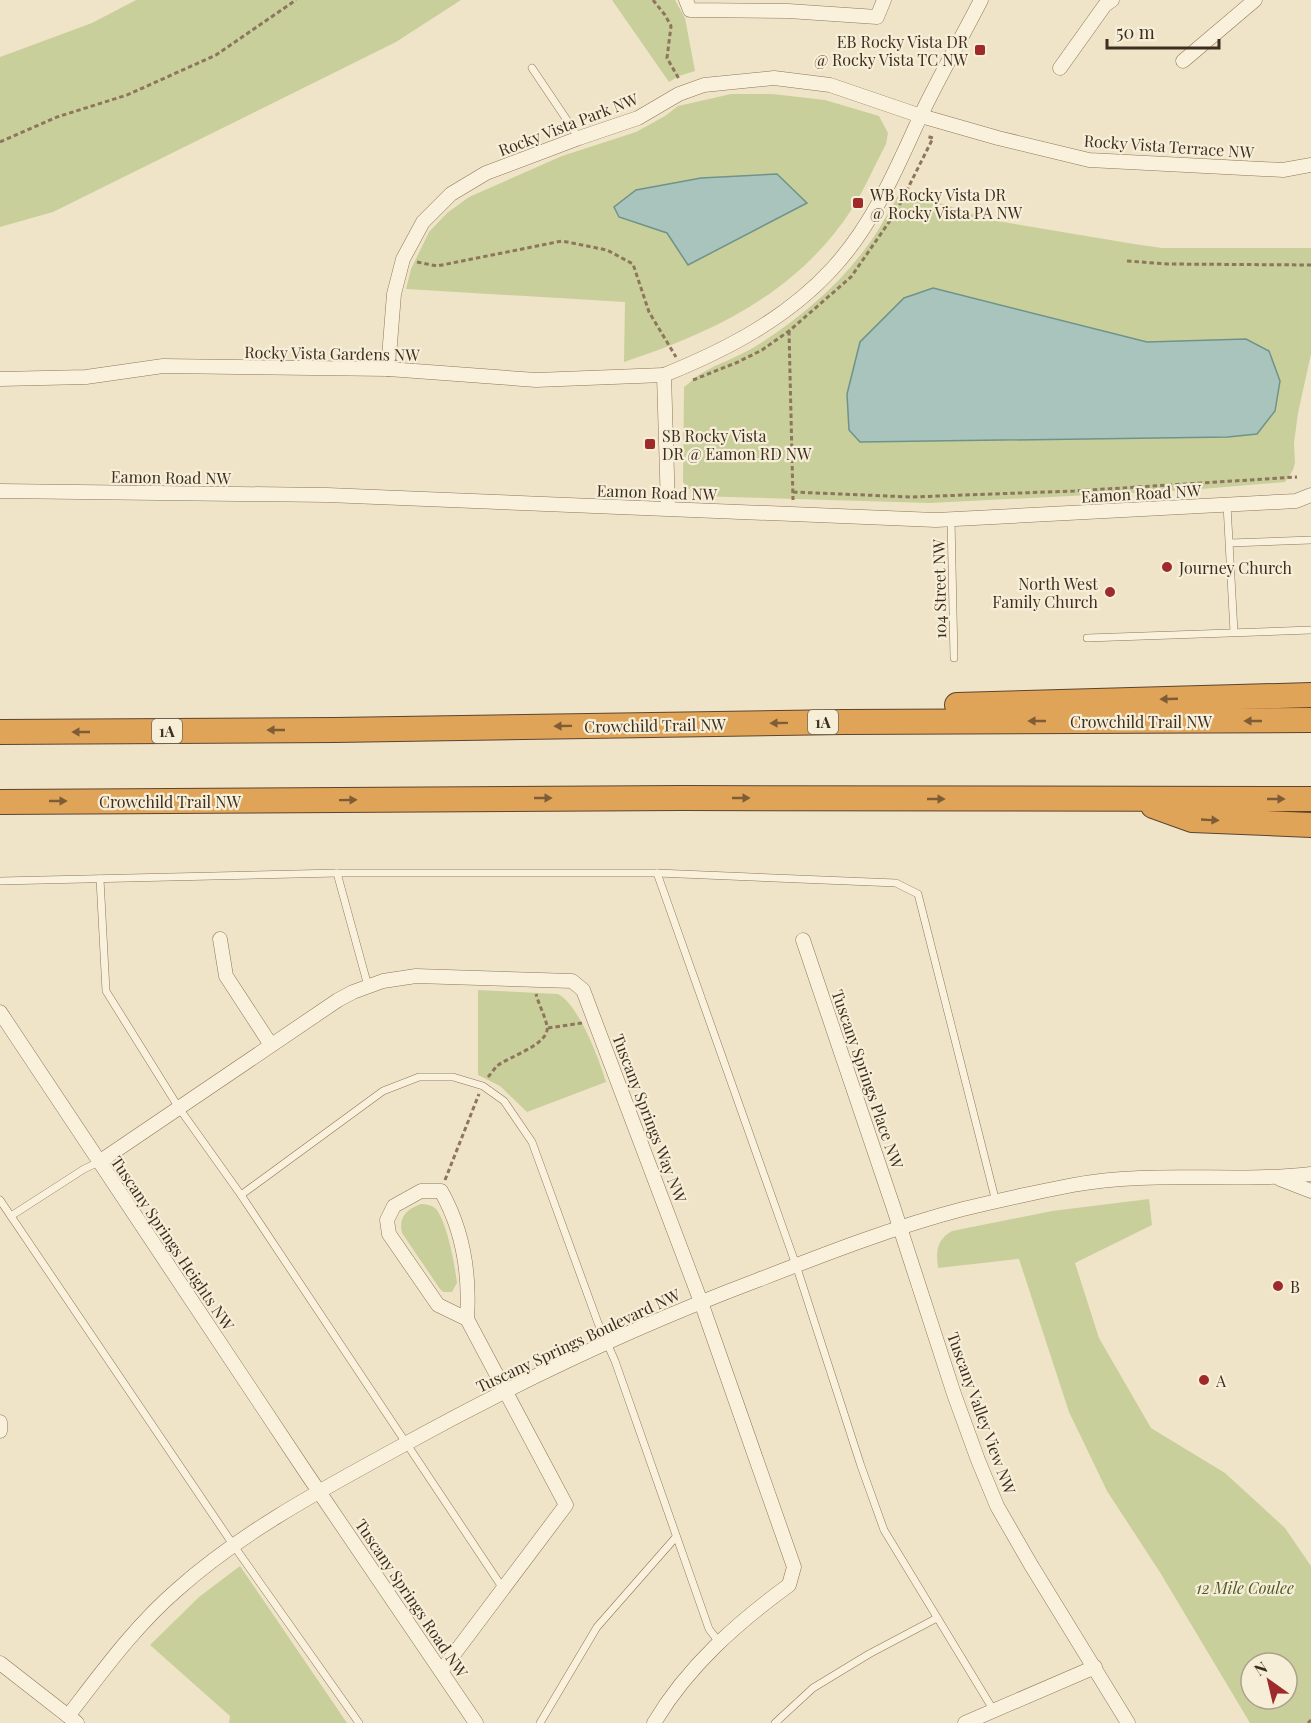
<svg xmlns="http://www.w3.org/2000/svg" width="1311" height="1723" viewBox="0 0 1311 1723" font-family="'Playfair Display',serif">
<rect width="100%" height="100%" fill="#f0e4c8"/>
<g fill="#c9cf9b" fill-rule="evenodd">
<path d="M136,0h325l-65,42 -343,170 -53,15v-170l92,-34z"/>
<path d="M612,0h63l10,18 10,53 -16,5 -10,6z"/>
<path d="M731,94h41l53,6 54,16 9,17 -2,11c-11,21 -21,44 -34,65 -54,83 -137,123 -228,153l1,-60 -219,-13 5,-20 18,-37 18,-19 22,-16 93,-41 74,-24 29,-16 13,-10z"/>
<path d="M901,190l90,30 143,24 28,4h149v106l-13,59 -4,30 1,20 -2,7 -8,12 -95,8 -260,13 -235,-7 -12,-14 1,-95c6,-4 12,-11 18,-14 17,-10 36,-16 54,-27 45,-28 87,-64 117,-108 10,-15 19,-32 28,-48z"/>
<path d="M478,990l80,4c21,11 41,65 48,88l-79,30 -27,-26 -22,-11z"/>
<path d="M1149,1199l3,26 -77,38 24,75 52,90 74,45 60,55 26,38v157h-61l-89,-149 -54,-83 -38,-79 -50,-153 -81,9c-2,-16 -2,-28 14,-37l100,-20zM1251,1663h36v36h-36z"/>
<path d="M421,1204c5,0 10,1 14,4 12,12 20,59 22,75l-5,9h-9l-3,-3 -38,-56c-4,-16 5,-24 19,-29z"/>
<path d="M240,1566l107,157h-118l1,-7 -80,-71 49,-48z"/>
</g>
<g fill="#a9c4bc" stroke="#6f938a" stroke-width="1.5">
<path d="M777,174l30,29 -119,62 -21,-32 -48,-16 -5,-10 22,-17 65,-12z"/>
<path d="M933,288l214,54 99,-3 23,12 11,30 -5,30 -18,23 -29,3 -368,5 -11,-12 -2,-36 13,-52 44,-44z"/>
</g>
<g fill="none" stroke-linecap="round" stroke-linejoin="round">
<defs>
<g id="lane">
<path d="M532,68l47,70"/>
<path d="M1227,505l7,127"/>
<path d="M951,519l3,139"/>
<path d="M1230,543l81,-3"/>
<path d="M1087,638l224,-8"/>
<path d="M337,873l31,113"/>
<path d="M100,879l6,112 73,117 62,87 263,395"/>
<path d="M0,881l337,-8h320"/>
<path d="M241,1195l142,-104 36,-14h34l30,9 21,15 28,41 66,181 17,38 94,268 10,13"/>
<path d="M0,1200l234,346 125,177"/>
<path d="M11,1216l73,-47 15,-7"/>
<path d="M994,1711l-110,-181 -23,-64 -65,-201 -139,-392 239,10 22,11 78,308"/>
<path d="M540,1723l57,-96 79,-90"/>
<path d="M775,1723l38,-35 56,-34 68,-36"/>
</g>
<g id="street">
<path d="M686,0l4,10 98,1 89,6 7,-17"/>
<path d="M1183,61l72,-61"/>
<path d="M1060,68l45,-63 7,-5"/>
<path d="M388,369l6,-75 9,-35 20,-37 28,-28 35,-21 93,-35 59,-20 41,-24 25,-9 70,-7 56,7 91,31 77,22 91,22 194,10 28,-5"/>
<path d="M0,379l86,-2 77,-11 225,3 148,11 128,-5"/>
<path d="M0,491l327,4 609,25 360,-19 15,-6"/>
<path d="M668,508l-4,-133c62,-25 122,-56 168,-106 40,-43 64,-99 88,-152 19,-40 41,-78 61,-117"/>
<path d="M220,939l6,37 45,69"/>
<path d="M803,940l90,266 61,188 24,66 19,46 34,59 97,158"/>
<path d="M0,1012l307,462 169,249"/>
<path d="M99,1162l239,-162 15,-8 30,-11 33,-5 156,5 11,9 118,312 93,265 -5,18c-52,38 -101,81 -135,138"/>
<path d="M1280,1179l31,12"/>
<path d="M0,1422v9"/>
<path d="M0,1663l77,60"/>
<path d="M442,1670l124,-165 -99,-186c3,-44 -4,-89 -26,-128h-20l-27,15 -7,14 2,14 49,71 29,14"/>
<path d="M68,1716c34,-44 67,-90 110,-127 64,-57 143,-99 218,-140 117,-65 237,-122 362,-169 67,-26 136,-53 205,-71 37,-9 74,-17 110,-24 79,-15 159,-2 238,-11"/>
<path d="M965,1723l130,-56"/>
</g>
<g id="highway">
<path d="M957,705l354,-10"/>
<path d="M0,732l335,-2 509,-8 467,-2"/>
<path d="M0,802l682,-4 629,1"/>
<path d="M1153,806l39,14 119,5"/>
</g>
</defs>
<use href="#lane" stroke="#8d765c" stroke-width="8"/>
<use href="#street" stroke="#8d765c" stroke-width="15"/>
<use href="#highway" stroke="#5b4430" stroke-width="26"/>
<g stroke="#8d765c" stroke-width="3" stroke-dasharray="4.5 3" stroke-linecap="butt">
<path d="M653,0l12,15 6,11 -4,32 12,21"/>
<path d="M0,142l57,-25 70,-22 89,-40 80,-55"/>
<path d="M1127,261l41,3 143,1"/>
<path d="M417,262l20,4 125,-25 45,9 26,14 16,48 27,45"/>
<path d="M789,331l4,169"/>
<path d="M693,380l45,-18 24,-12 27,-19 62,-54 45,-65 37,-74 -7,-2"/>
<path d="M793,492l118,5 163,-6 223,-14"/>
<path d="M548,1028l34,-5"/>
<path d="M488,1077c3,-3 6,-8 9,-11 11,-9 54,-22 50,-40 -2,-10 -8,-21 -11,-32"/>
<path d="M445,1180l34,-86"/>
<path d="M1308,1723l3,-3"/>
</g>
<use href="#lane" stroke="#faf1dc" stroke-width="7"/>
<use href="#street" stroke="#faf1dc" stroke-width="14"/>
<use href="#highway" stroke="#e0a458" stroke-width="24"/>
</g>
<defs><path id="oneway-solid" d="M-6-.8H1V-3.2L6.5 0L1 3.2V.8H-6Z" transform="scale(1.5)"/></defs>
<g fill="#7e5d36">
<use href="#oneway-solid" transform="translate(1169 699) rotate(178)"/>
<use href="#oneway-solid" transform="translate(1037 721) rotate(180)"/>
<use href="#oneway-solid" transform="translate(1253 721) rotate(180)"/>
<use href="#oneway-solid" transform="translate(779 723) rotate(179)"/>
<use href="#oneway-solid" transform="translate(563 726) rotate(179)"/>
<use href="#oneway-solid" transform="translate(276 730) rotate(180)"/>
<use href="#oneway-solid" transform="translate(81 732) rotate(180)"/>
<use href="#oneway-solid" transform="translate(543 798)"/>
<use href="#oneway-solid" transform="translate(741 798)"/>
<use href="#oneway-solid" transform="translate(936 799)"/>
<use href="#oneway-solid" transform="translate(1276 799)"/>
<use href="#oneway-solid" transform="translate(348 800) rotate(-1)"/>
<use href="#oneway-solid" transform="translate(58 801)"/>
<use href="#oneway-solid" transform="translate(1210 820) rotate(3)"/>
</g>
<g fill="#9e2a2b" stroke="#f7eed8" stroke-width="2">
<rect x="974" y="44" width="12" height="12" rx="3"/>
<rect x="852" y="197" width="12" height="12" rx="3"/>
<rect x="644" y="438" width="12" height="12" rx="3"/>
<circle cx="1167" cy="567" r="6"/>
<circle cx="1110" cy="592" r="6"/>
<circle cx="1278" cy="1286" r="6"/>
<circle cx="1204" cy="1380" r="6"/>
</g>
<g text-anchor="middle" dominant-baseline="central" stroke-width="4.5" stroke-linejoin="round" paint-order="stroke">
<g fill="#f7eed8" stroke="#756857" stroke-width="1.5">
<rect x="808" y="710" width="30" height="24" rx="4.5"/>
<rect x="152" y="719" width="30" height="24" rx="4.5"/>
</g>
<g font-size="15" font-weight="bold" fill="#3d2e20">
<text x="823" y="722">1A</text>
<text x="167" y="731">1A</text>
</g>
<g font-size="16" fill="#3d2e20" stroke="#f7eed8" text-anchor="start">
<text x="968" y="41" text-anchor="end">EB Rocky Vista DR<tspan x="968" dy="18">@ Rocky Vista TC NW</tspan></text>
<text x="870" y="194">WB Rocky Vista DR<tspan x="870" dy="18">@ Rocky Vista PA NW</tspan></text>
<text x="662" y="435">SB Rocky Vista<tspan x="662" dy="18">DR @ Eamon RD NW</tspan></text>
<text x="1179" y="567">Journey Church</text>
<text x="1098" y="583" text-anchor="end">North West<tspan x="1098" dy="18">Family Church</tspan></text>
<text x="1290" y="1286">B</text>
<text x="1216" y="1380">A</text>
</g>
<g font-size="16" fill="#3d2e20" stroke="#f7eed8">
<text transform="translate(568 124) rotate(-21)">Rocky Vista Park NW</text>
<text transform="translate(1169 146) rotate(4)">Rocky Vista Terrace NW</text>
<text transform="translate(332 353) rotate(1)">Rocky Vista Gardens NW</text>
<text transform="translate(171 477) rotate(1)">Eamon Road NW</text>
<text transform="translate(657 492) rotate(2)">Eamon Road NW</text>
<text transform="translate(1141 493) rotate(-3)">Eamon Road NW</text>
<text transform="translate(939 589) rotate(-91)">104 Street NW</text>
<text x="1141" y="721">Crowchild Trail NW</text>
<text transform="translate(655 725) rotate(-1)">Crowchild Trail NW</text>
<text x="170" y="801">Crowchild Trail NW</text>
<text transform="translate(868 1079) rotate(71)">Tuscany Springs Place NW</text>
<text transform="translate(650 1118) rotate(69)">Tuscany Springs Way NW</text>
<text transform="translate(173 1243) rotate(56)">Tuscany Springs Heights NW</text>
<text transform="translate(578 1340) rotate(-25)">Tuscany Springs Boulevard NW</text>
<text transform="translate(982 1413) rotate(70)">Tuscany Valley View NW</text>
<text transform="translate(412 1598) rotate(56)">Tuscany Springs Road NW</text>
</g>
<g font-size="16" font-style="italic" fill="#4d5a26" stroke="#f7eed8">
<text x="1245" y="1587">12 Mile Coulee</text>
</g>
</g>
<g transform="translate(1269 1681) rotate(326)"><circle r="28" fill="#f7eed8" stroke="#ada18e" stroke-width="1.5"/>
<path d="M0-4.5L10 22L0 15L-10 22Z" fill="#9e2a2b"/>
<text y="-9" font-size="16" font-weight="bold" text-anchor="middle" fill="#3d2e20">N</text>
</g>
<path d="M1107 39v9h112v-9" fill="none" stroke="#3d2e20" stroke-width="3"/>
<text x="1116" y="39" font-size="18" fill="#3d2e20" stroke="#f7eed8" stroke-width="4.5" paint-order="stroke">50 m</text>
</svg>
